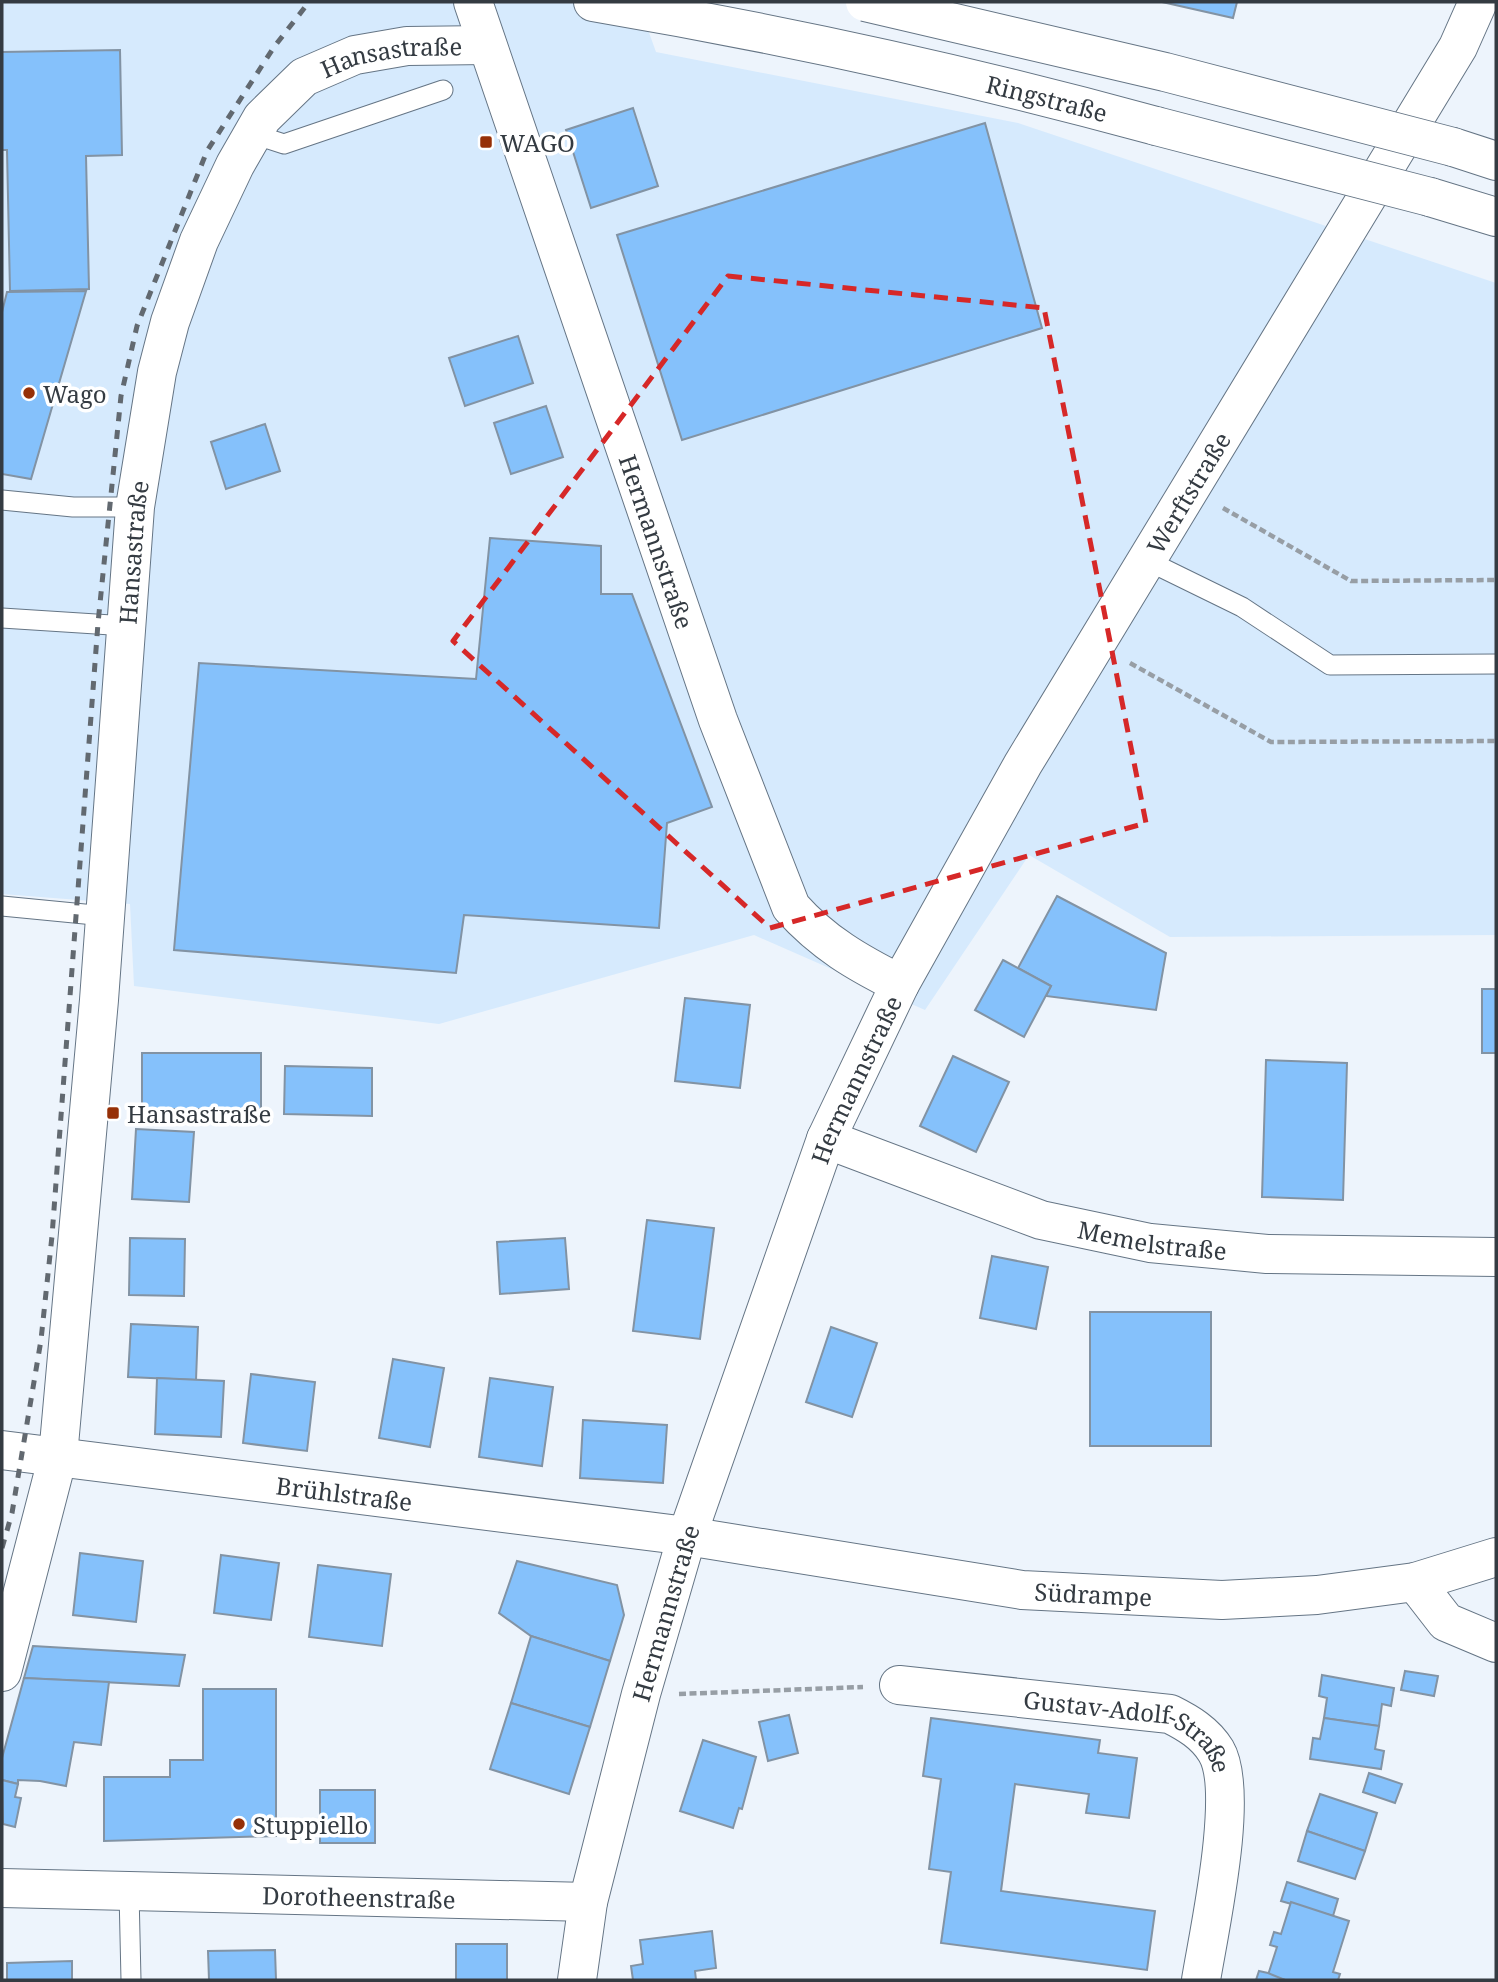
<svg xmlns="http://www.w3.org/2000/svg" width="1498" height="1982" viewBox="0 0 1498 1982" font-family="'Noto Serif',serif">
<rect width="100%" height="100%" fill="#edf4fc"/>
<path fill="#d6eafd" d="M2,2h636l18,50 362,71 478,160v652l-326,2 -141,-82 -104,155 -171,-75 -315,89 -305,-38 -4,-82 -128,-10z"/>
<g fill="#85c1fb" stroke="#8293a4" stroke-width="2">
<path d="M1162,2h75l-4,16z"/>
<path d="M120,50l2,105 -36,1 3,133 -79,2 -3,-141h-5v-98z"/>
<path d="M633,108l25,78 -67,22 -25,-78z"/>
<path d="M985,123l57,205 -360,112 -65,-205z"/>
<path d="M86,291l-55,188 -29,-5v-162l5,-20z"/>
<path d="M518,336l15,47 -68,23 -16,-48z"/>
<path d="M546,406l17,51 -52,17 -17,-51z"/>
<path d="M265,424l15,47 -54,18 -15,-47z"/>
<path d="M490,538l111,8v48h31l80,213 -45,16 -8,105 -195,-13 -8,58 -282,-23 25,-287 277,16z"/>
<path d="M1057,896l109,57 -10,57 -110,-14 5,-10 -33,-18z"/>
<path d="M1003,960l48,26 -27,51 -49,-27z"/>
<rect x="1482" y="989" width="14" height="64"/>
<path d="M685,998l65,7 -10,83 -65,-7z"/>
<rect x="142" y="1053" width="119" height="56"/>
<path d="M953,1056l56,26 -33,70 -56,-26z"/>
<path d="M1266,1060l81,3 -4,137 -81,-3z"/>
<path d="M285,1066l87,2v48l-88,-2z"/>
<path d="M136,1129l58,3 -5,70 -57,-3z"/>
<path d="M647,1220l67,8 -14,111 -67,-8z"/>
<path d="M130,1238l55,1 -1,57 -55,-1z"/>
<path d="M565,1238l4,51 -69,5 -3,-52z"/>
<path d="M992,1256l56,11 -12,62 -56,-11z"/>
<rect x="1090" y="1312" width="121" height="134"/>
<path d="M131,1324l67,3 -2,53 -68,-3z"/>
<path d="M831,1327l46,16 -25,74 -46,-15z"/>
<path d="M393,1359l51,9 -14,79 -51,-9z"/>
<path d="M251,1374l64,8 -8,69 -64,-8z"/>
<path d="M157,1378l67,3 -3,56 -66,-3z"/>
<path d="M490,1378l63,9 -11,79 -63,-9z"/>
<path d="M583,1420l84,5 -4,58 -83,-5z"/>
<path d="M80,1553l63,8 -7,61 -63,-7z"/>
<path d="M221,1555l58,8 -8,57 -57,-7z"/>
<path d="M517,1561l100,24 7,30 -14,46 -79,-25 -32,-23z"/>
<path d="M318,1565l73,9 -9,72 -73,-9z"/>
<path d="M531,1636l79,25 -20,66 -79,-24z"/>
<path d="M33,1646l152,9 -6,31 -155,-8z"/>
<path d="M1405,1671l33,5 -4,20 -33,-6z"/>
<path d="M1322,1675l72,13 -3,18 -9,-2 -3,22 -55,-8 3,-20 -8,-2z"/>
<path d="M24,1678l85,4 -8,63 -27,-3 -8,44 -26,-5 -22,-1v4l-16,-4v-22z"/>
<path d="M203,1689h73v147l-172,5v-64h66v-17h33z"/>
<path d="M511,1703l79,24 -21,67 -79,-25z"/>
<path d="M789,1715l9,38 -30,8 -9,-39z"/>
<path d="M931,1718l169,22 -2,13 39,5 -8,60 -43,-5 3,-19 -74,-10 -14,107 154,20 -8,59 -206,-27 10,-71 -22,-3 12,-90 -18,-3z"/>
<path d="M1324,1718l55,8 -4,23 9,2 -3,18 -71,-10 3,-21 7,1z"/>
<path d="M703,1740l53,17 -14,52 -3,-1 -6,20 -53,-17z"/>
<path d="M1369,1773l33,11 -7,19 -32,-11z"/>
<path d="M2,1780l16,4 -3,13 6,1 -6,29 -12,-3z"/>
<rect x="320" y="1790" width="55" height="53"/>
<path d="M1320,1794l57,19 -12,38 -58,-20z"/>
<path d="M1307,1831l58,20 -10,28 -57,-18z"/>
<path d="M1287,1882l51,17 -5,17 -52,-15z"/>
<path d="M1291,1902l58,19 -16,51 7,2 -2,6h-53l-17,-5 9,-28 -7,-2 4,-13 7,2z"/>
<path d="M712,1931l4,37 -21,3 1,9h-63l-2,-14 12,-2 -3,-24z"/>
<rect x="456" y="1944" width="51" height="36"/>
<path d="M275,1950l1,30h-67l-1,-29z"/>
<path d="M72,1961v19h-65v-17z"/>
<path d="M1259,1971l9,2 17,7h-29z"/>
</g>
<g fill="none" stroke-linecap="round" stroke-linejoin="round">
<defs>
<g id="lane">
<path d="M253,134l31,10 159,-54"/>
<path d="M2,500l71,7h62"/>
<path d="M1146,560l96,47 88,58 166,-1"/>
<path d="M2,618l125,8"/>
<path d="M2,906l103,10"/>
<path d="M129,1892l2,88"/>
</g>
<g id="street">
<path id="s1" d="M473,2l245,718 73,187c32,36 67,56 109,77"/>
<path id="s2" d="M826,1139l215,81 109,23 117,11 229,3"/>
<path id="s3" d="M2,1450l685,86 335,54 200,10 95,-5 98,-13 81,-25"/>
<path d="M1415,1582l31,40 50,21"/>
<path id="s4" d="M2,1672l56,-216 41,-456 36,-493 22,-135 13,-50 29,-81 36,-76 27,-47 42,-41 51,-22 52,-9 80,-1"/>
<path id="s5" d="M899,1685l271,29c18,9 35,19 46,37 24,40 -7,180 -15,229"/>
<path id="s6" d="M2,1888l586,14"/>
<path id="s7" d="M577,1980l11,-78 53,-208 46,-158 139,-397 74,-155 123,-220 435,-717 20,-45"/>
</g>
<g id="secondary">
<path id="s8" d="M593,2c189,32 377,73 563,124"/>
<path d="M1453,147l43,14"/>
<path d="M1430,197l66,20"/>
</g>
</defs>
<use href="#lane" stroke="#657585" stroke-width="21"/>
<use href="#street" stroke="#657585" stroke-width="40"/>
<use href="#secondary" stroke="#657585" stroke-width="40"/>
<g stroke="#979ea5" stroke-width="4.5" stroke-dasharray="7 3.5" stroke-linecap="butt">
<path d="M1223,508l128,73 145,-1"/>
<path d="M1130,663l141,79 225,-1"/>
<path d="M679,1694l184,-7"/>
</g>
<use href="#lane" stroke="#fff" stroke-width="19"/>
<use href="#street" stroke="#fff" stroke-width="38"/>
<use href="#secondary" stroke="#fff" stroke-width="38"/>
<path stroke="#626970" stroke-width="5" stroke-dasharray="9 9" stroke-linecap="butt" d="M2,1548l10,-35 29,-173 11,-104 46,-613 23,-227 16,-70 70,-175 67,-104 35,-45"/>
<defs>
<g id="secondary-bridge">
<path d="M865,2l300,70 288,75"/>
<path d="M1156,126l274,71"/>
</g>
</defs>
<use href="#secondary-bridge" stroke="#657585" stroke-width="40" stroke-linecap="butt"/>
<use href="#secondary-bridge" stroke="#fff" stroke-width="38"/>
</g>
<path fill="none" stroke="#d62828" stroke-width="5" stroke-dasharray="14 9" stroke-linejoin="round" d="M728,276l316,32 102,515 -376,105 -317,-287z"/>
<g fill="#963007" stroke="#fff" stroke-width="2.5">
<rect x="479" y="135" width="14" height="14" rx="3.5"/>
<circle cx="29" cy="393" r="7"/>
<rect x="106" y="1106" width="14" height="14" rx="3.5"/>
<circle cx="239" cy="1824" r="7"/>
</g>
<g text-anchor="middle" dominant-baseline="central" stroke-width="7" stroke-linejoin="round" paint-order="stroke">
<g font-size="24" fill="#343b42" stroke="#fff">
<text stroke="none"><textPath href="#s4" startOffset="1738">Hansastraße</textPath></text>
<text stroke="none"><textPath href="#s8" startOffset="464">Ringstraße</textPath></text>
<text stroke="none"><textPath href="#s7" startOffset="1620">Werftstraße</textPath></text>
<text stroke="none"><textPath href="#s1" startOffset="570">Hermannstraße</textPath></text>
<text stroke="none"><textPath href="#s4" startOffset="1130">Hansastraße</textPath></text>
<text stroke="none"><textPath href="#s7" startOffset="945">Hermannstraße</textPath></text>
<text stroke="none"><textPath href="#s2" startOffset="343">Memelstraße</textPath></text>
<text stroke="none"><textPath href="#s3" startOffset="345">Brühlstraße</textPath></text>
<text stroke="none"><textPath href="#s3" startOffset="1101">Südrampe</textPath></text>
<text stroke="none"><textPath href="#s7" startOffset="378">Hermannstraße</textPath></text>
<text stroke="none"><textPath href="#s5" startOffset="240">Gustav-Adolf-Straße</textPath></text>
<text stroke="none"><textPath href="#s6" startOffset="357">Dorotheenstraße</textPath></text>
</g>
<g font-size="24" fill="#343b42" stroke="#fff" text-anchor="start">
<text x="500" y="142">WAGO</text>
<text x="43" y="393">Wago</text>
<text x="127" y="1113">Hansastraße</text>
<text x="253" y="1824">Stuppiello</text>
</g>
</g>
<rect width="1498" height="1982" fill="none" stroke="#343b42" stroke-width="7"/>
</svg>
